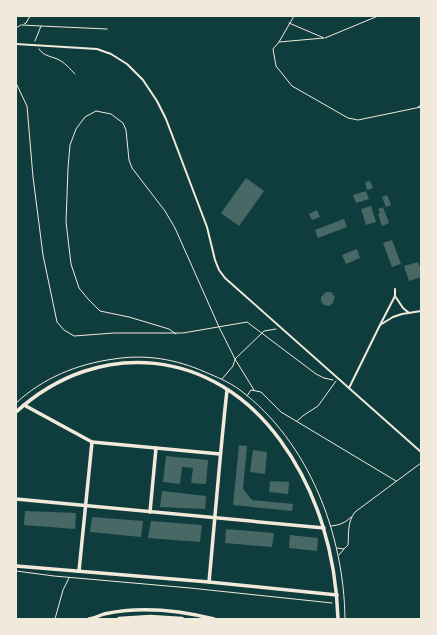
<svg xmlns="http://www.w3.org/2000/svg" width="437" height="635" viewBox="0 0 437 635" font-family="'Roboto Condensed',sans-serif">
<rect width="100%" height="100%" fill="#0f3d3e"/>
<g fill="#486865">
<path d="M246,178l18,13 -25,35 -18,-13z"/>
<path d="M370,181l3,7 -6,2 -2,-8z"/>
<path d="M366,191l3,8 -13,4 -3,-8z"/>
<path d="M387,195l4,10 -5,2 -4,-10z"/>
<path d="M371,206l5,16 -10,3 -5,-16z"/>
<path d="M383,207l6,16 -7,3 -4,-12 2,-1 -2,-4z"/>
<path d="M317,210l3,7 -8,3 -3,-6z"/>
<path d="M344,219l3,8 -29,11 -3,-8z"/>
<path d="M392,240l9,24 -9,3 -9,-24z"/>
<path d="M357,249l3,9 -14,6 -4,-9z"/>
<path d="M418,262l3,8v7l-12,4 -5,-15z"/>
<path d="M326,292h5l4,5 -2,6 -4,3 -5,-1 -3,-4v-4z"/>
<path d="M239,445l8,1 -4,43 9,11 41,4 -1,7 -59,-6z"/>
<path d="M253,450l14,2 -2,22 -15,-2z"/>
<path d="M166,456l42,4 -2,24 -15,-1 2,-15 -11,-1 -2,17 -17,-2z"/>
<path d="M270,481l19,1 -1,12 -19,-2z"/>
<path d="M162,491l44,5 -1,13 -45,-2z"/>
<path d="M25,511l51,2 -1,16 -51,-4z"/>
<path d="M92,517l51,4 -2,16 -51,-5z"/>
<path d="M151,521l51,4 -2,17 -52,-4z"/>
<path d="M226,529l48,4 -2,14 -47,-4z"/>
<path d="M290,535l28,3 -1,13 -28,-3z"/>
</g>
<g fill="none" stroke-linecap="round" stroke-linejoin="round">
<g stroke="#f1e9da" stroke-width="1">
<path d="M289,23l35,15 -45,4 15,-26"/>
<path d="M24,24l2,-1 4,-7"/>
<path d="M22,25l19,1"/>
<path d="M16,28l5,-3"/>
<path d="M325,38l53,-22"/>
<path d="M35,41l6,-15 66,3"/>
<path d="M279,42l-6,7 3,17 16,20 56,32 10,2 63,-13"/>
<path d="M39,49c5,8 14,7 22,12 5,3 10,9 14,13"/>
<path d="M16,83l11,23 6,71 10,78 14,67 7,8 10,6 40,-3h69l64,-11 69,52 8,4 9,2"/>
<path d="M418,107l3,-2"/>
<path d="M176,334l-7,-5 -40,-12 -29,-6 -12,-12 -9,-11 -8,-24 -5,-42 2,-54 2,-23 6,-16 9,-12 11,-6 15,3 12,9 3,7 3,30 3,8 33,43 10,17 44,99 16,32 19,31"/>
<path d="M222,379l11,-13 2,-7 27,-26 2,-2 12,-2"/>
<path d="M247,396l4,-6 10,2 20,20 115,69"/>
<path d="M16,403c27,-25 61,-39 98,-44 31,-5 62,0 91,13 12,5 24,10 35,18 69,52 104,144 105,229"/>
<path d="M297,421l7,-6 14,-9 18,-25"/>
<path d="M331,526c9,-1 14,-3 20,-9"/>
<path d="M337,548l7,1 -5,6"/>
<path d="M344,549l4,-4c1,-11 -1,-23 7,-33l66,-49"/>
<path d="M16,571l38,5 136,12 142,15"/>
<path d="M55,619l8,-29 6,-12"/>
</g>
<g stroke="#f1e9da" stroke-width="2">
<path d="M16,44l81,5 14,5 16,10 16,16 14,21 9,18 41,108 8,33 4,10 6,8 196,174"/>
<path d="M395,296l8,12 6,5"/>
<path d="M380,325l15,-29v-7"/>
<path d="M349,388l31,-63 13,-8 9,-3 19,-3"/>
</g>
<g stroke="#f1e9da" stroke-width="3.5">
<path d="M24,405l68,37 128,12"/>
<path d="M16,412c84,-76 198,-63 264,28 38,52 56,115 58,179"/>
<path d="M16,499l308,29"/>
<path d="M150,512l6,-64"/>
<path d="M16,566l193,16 128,13"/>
<path d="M79,571l13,-129"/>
<path d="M209,582c6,-64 11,-128 18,-192"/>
<path d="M89,619c5,-1 10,-3 15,-5 37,-8 74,-4 110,5"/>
</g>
<path stroke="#f1e9da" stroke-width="4.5" d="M119,619l31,-2 32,2"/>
</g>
<rect width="437" height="635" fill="none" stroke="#f1e9da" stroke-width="34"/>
</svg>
